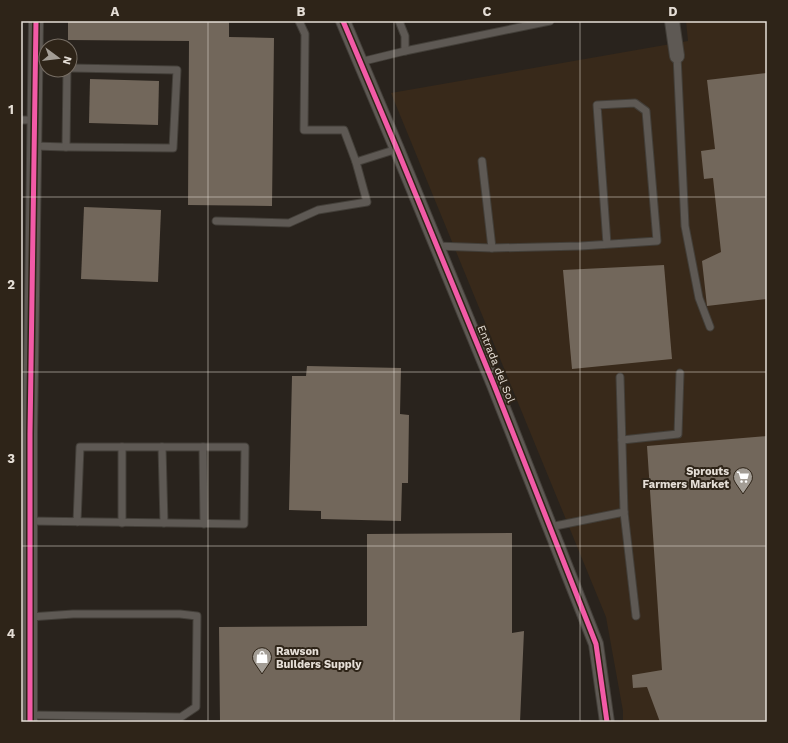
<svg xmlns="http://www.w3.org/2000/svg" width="788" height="743" viewBox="0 0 788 743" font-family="'Work Sans',sans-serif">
<rect width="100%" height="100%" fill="#29231d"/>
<path fill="#38291a" d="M686,21h81v701h-144v-11l-17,-94 -215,-524 297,-52z"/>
<g fill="#72675b">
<path d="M68,21h161v16l45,1 -2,168 -84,-1 1,-164 -121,-1z"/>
<path d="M767,73v226l-60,7 -5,-45 19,-9 -8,-74 -9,1 -3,-28 14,-2 -8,-69z"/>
<path d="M90,79l69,2 -1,44 -69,-2z"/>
<path d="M84,207l77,3 -3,72 -77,-3z"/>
<path d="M664,265l8,94 -100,10 -9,-99z"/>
<path d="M307,366l94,2 -1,46 9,1 -1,68h-6l-1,38 -80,-2v-8l-32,-1 3,-134h14z"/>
<path d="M767,436v286h-107l-13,-35 -14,1 -1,-13 30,-5 -15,-224z"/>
<path d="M512,533v100l12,-2 -4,91h-300l-1,-95 148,-1v-92z"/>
</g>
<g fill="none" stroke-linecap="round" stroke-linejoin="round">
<defs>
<g id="lane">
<path d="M399,21l6,15v15"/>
<path d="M677,56l8,170 14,72 11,29"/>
<path d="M360,62l45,-11 145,-30"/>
<path d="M36,67h10"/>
<path d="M21,120h14"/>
<path d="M34,146l32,1 1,-77"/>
<path d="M66,147l107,1 4,-78 -107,-2"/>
<path d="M482,161l10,87"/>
<path d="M356,162l41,-13"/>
<path d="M216,221l73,2 29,-13 49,-8 -11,-40 -12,-32h-40l1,-96 -6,-13"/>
<path d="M436,246l56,2 89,-2 76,-5 -11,-130 -11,-8 -38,2 10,139"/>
<path d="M622,440l56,-6 2,-61"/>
<path d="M122,447v76"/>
<path d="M162,447l2,76"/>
<path d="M203,447l1,77"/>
<path d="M624,512l12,104"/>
<path d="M29,521l215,3 1,-77h-165l-3,75"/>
<path d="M550,527l74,-15 -4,-135"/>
<path d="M30,617l43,-3h107l17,2 -1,91 -15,10 -151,-2"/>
</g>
<g id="street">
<path d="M343,21l54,128 97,236 102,259 11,78"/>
<path d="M672,21l5,35"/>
<path d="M30,722v-288l6,-413"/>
</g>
</defs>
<use href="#lane" stroke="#433f39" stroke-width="9"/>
<use href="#street" stroke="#433f39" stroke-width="16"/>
<use href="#lane" stroke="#5e5954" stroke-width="7"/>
<use href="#street" stroke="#5e5954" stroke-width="14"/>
<defs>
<g id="cycleway">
<path d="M343,21l54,128 97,236 102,259 11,78"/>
<path d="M30,722v-288l6,-413"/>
</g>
</defs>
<use href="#cycleway" stroke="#2e2418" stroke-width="8"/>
<use href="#cycleway" stroke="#f35aa7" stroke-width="5"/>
</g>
<path fill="none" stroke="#e5ded6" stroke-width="1" stroke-opacity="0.55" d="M208,21v701M394,21v701M580,21v701M21,197h746M21,372h746M21,546h746"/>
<defs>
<symbol id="supermarket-pin" viewBox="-11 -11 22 30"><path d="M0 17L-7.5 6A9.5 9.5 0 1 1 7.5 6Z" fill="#a39d95" stroke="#2e2418"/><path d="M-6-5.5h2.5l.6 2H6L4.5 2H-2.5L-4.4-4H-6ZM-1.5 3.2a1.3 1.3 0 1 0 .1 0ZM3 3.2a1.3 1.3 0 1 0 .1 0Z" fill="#fff"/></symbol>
<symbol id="shop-pin" viewBox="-11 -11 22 30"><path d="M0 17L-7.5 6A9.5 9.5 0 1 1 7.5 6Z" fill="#a39d95" stroke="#2e2418"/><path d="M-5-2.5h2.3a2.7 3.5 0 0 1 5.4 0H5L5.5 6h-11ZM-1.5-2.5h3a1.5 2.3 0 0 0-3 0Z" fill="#fff"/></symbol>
</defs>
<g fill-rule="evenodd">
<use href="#supermarket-pin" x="732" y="466" width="22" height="30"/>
<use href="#shop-pin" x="251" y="646" width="22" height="30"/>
</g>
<g text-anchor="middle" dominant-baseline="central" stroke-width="4" stroke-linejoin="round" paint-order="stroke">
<g font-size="11" fill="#e5ded6" stroke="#2e2418">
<text transform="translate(496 364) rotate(68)">Entrada del Sol</text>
</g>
<g font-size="11" font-weight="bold" fill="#e5ded6" stroke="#2e2418" text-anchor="end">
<text x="729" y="471">Sprouts<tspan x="729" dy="13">Farmers Market</tspan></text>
<text x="276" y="651" text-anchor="start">Rawson<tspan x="276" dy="13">Builders Supply</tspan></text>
</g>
</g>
<rect width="788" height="743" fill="none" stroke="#2e2418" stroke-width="44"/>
<g transform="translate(58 58) rotate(105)"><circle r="19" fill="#2e2418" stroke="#776e64"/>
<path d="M0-3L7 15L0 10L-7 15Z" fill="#a39d95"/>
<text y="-6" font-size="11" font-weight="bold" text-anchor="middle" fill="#e5ded6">N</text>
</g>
<rect x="22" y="22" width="744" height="699" fill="none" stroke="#e5ded6" stroke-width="1.5"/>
<g font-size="13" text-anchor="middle" font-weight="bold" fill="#e5ded6">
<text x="115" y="16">A</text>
<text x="301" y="16">B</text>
<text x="487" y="16">C</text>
<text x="673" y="16">D</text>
<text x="11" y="114">1</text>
<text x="11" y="289">2</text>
<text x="11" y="463">3</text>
<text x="11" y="638">4</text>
</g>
</svg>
